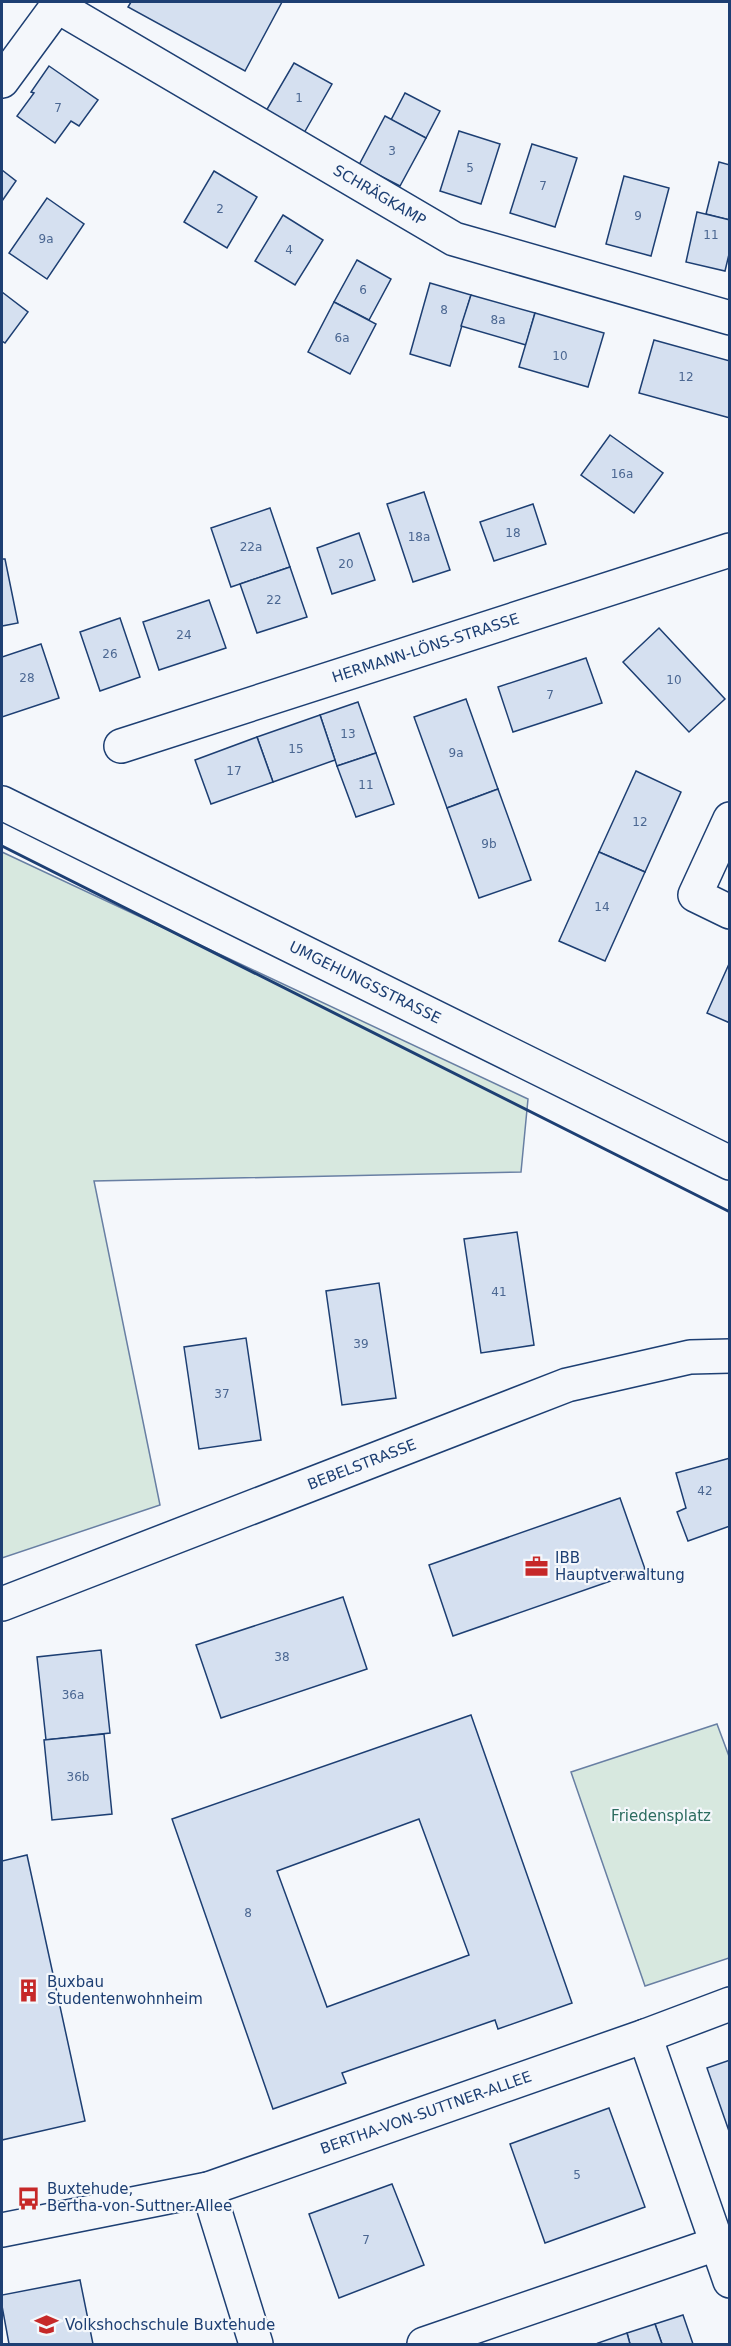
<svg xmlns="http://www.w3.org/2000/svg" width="731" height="2346" viewBox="0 0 731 2346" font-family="'DejaVu Sans',sans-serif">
<rect width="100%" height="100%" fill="#f4f7fb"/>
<g fill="#d7e8df" stroke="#687fa3" stroke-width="1.5">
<path d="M2,852l526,247 -7,73 -427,9 66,324 -158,53z"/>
<path d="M717,1724l13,35 -1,199 -84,28 -74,-214z"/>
</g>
<g fill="#d5e0f0" stroke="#1d3f73" stroke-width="1.5" fill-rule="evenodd">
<path d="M131,2h151l-37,69 -117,-64z"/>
<path d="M294,63l38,21 -28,49 -38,-22z"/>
<path d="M49,66l49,34 -19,26 -8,-5 -16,22 -38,-27 17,-23 -3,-1z"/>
<path d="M405,93l35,18 -14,27 -35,-18z"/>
<path d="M385,116l41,22 -26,48 -41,-21z"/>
<path d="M459,131l41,13 -19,60 -41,-13z"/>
<path d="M532,144l45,14 -22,69 -45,-14z"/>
<path d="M719,162l11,3v55l-24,-6z"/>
<path d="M2,170l14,11 -14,20z"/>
<path d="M214,171l43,26 -30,51 -43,-26z"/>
<path d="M624,176l45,12 -18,68 -45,-12z"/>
<path d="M47,198l37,26 -37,55 -38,-26z"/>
<path d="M697,212l33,8v30l-5,21 -39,-9z"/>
<path d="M283,215l40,25 -28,45 -40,-24z"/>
<path d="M357,260l34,19 -22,41 -35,-18z"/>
<path d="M430,283l41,12 -21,71 -40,-12z"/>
<path d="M2,292l26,20 -23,31 -3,-2z"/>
<path d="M471,295l64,18 -9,32 -65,-19z"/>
<path d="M334,302l42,22 -26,50 -42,-22z"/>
<path d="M535,313l69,20 -16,54 -69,-20z"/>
<path d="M654,340l76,21v57l-91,-25z"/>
<path d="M610,435l53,38 -29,40 -53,-38z"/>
<path d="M424,492l26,78 -37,12 -26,-78z"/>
<path d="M533,504l13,40 -52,17 -14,-39z"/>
<path d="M270,508l20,59 -59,20 -20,-59z"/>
<path d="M359,533l16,47 -43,14 -15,-46z"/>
<path d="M2,559h3l13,64 -16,3z"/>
<path d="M290,567l17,50 -50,16 -17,-49z"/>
<path d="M209,600l17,48 -67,22 -16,-48z"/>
<path d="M120,618l20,59 -40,14 -20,-59z"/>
<path d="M659,628l66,71 -36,33 -66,-70z"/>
<path d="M41,644l18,54 -57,19v-60z"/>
<path d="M586,658l16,45 -89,29 -15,-45z"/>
<path d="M466,699l32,90 -51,19 -33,-91z"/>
<path d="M358,702l18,51 -39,13 -17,-51z"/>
<path d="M320,715l15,45 -62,22 -16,-45z"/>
<path d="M257,737l16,45 -62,22 -16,-44z"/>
<path d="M376,753l18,51 -38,13 -19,-51z"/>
<path d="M636,771l45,21 -36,80 -46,-20z"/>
<path d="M498,789l33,91 -52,18 -32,-90z"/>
<path d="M599,852l46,20 -40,89 -46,-20z"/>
<path d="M729,964h1v59l-23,-10z"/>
<path d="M517,1232l17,113 -53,8 -17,-114z"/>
<path d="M379,1283l17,115 -54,7 -16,-114z"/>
<path d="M246,1338l15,102 -62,9 -15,-102z"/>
<path d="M730,1458v68l-42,15 -11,-29 9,-4 -10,-35z"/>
<path d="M620,1498l25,71 -192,67 -24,-71z"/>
<path d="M343,1597l24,72 -146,49 -25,-73z"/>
<path d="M101,1650l9,83 -64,7 -9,-83z"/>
<path d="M471,1715l101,288 -74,26 -3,-9 -153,53 4,10 -73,26 -101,-290zM419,1819l50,136 -142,52 -50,-136z"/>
<path d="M104,1734l8,80 -60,6 -8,-80z"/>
<path d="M27,1855l58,266 -83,19v-279z"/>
<path d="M730,2060v74l-23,-66z"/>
<path d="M609,2108l36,99 -100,36 -35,-99z"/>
<path d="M392,2184l32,81 -85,33 -30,-84z"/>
<path d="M80,2280l13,64h-84l-7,-38v-11z"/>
<path d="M683,2315l10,29h-31l-7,-20z"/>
<path d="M655,2324l7,20h-32l-3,-11z"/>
<path d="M627,2333l3,11h-31l-1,-1z"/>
</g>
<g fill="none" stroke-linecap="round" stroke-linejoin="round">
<defs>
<g id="minor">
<path id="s1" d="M57,6l397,233 276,79"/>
<path d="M2,81l58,-79"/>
<path id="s2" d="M121,746l609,-196"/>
<path d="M730,819l-35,76 35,17"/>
<path id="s3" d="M2,1604l565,-219 123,-28 40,-1"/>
<path d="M645,2036l85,245"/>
<path d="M208,2189l48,155"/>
<path id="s4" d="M2,2230l206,-41 437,-153 85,-32"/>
<path d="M424,2344l292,-100"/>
</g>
<g id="major">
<path id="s5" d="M2,803l728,360"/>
</g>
</defs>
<use href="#minor" stroke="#1d3f73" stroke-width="36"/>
<use href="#major" stroke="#1d3f73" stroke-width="36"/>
<use href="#minor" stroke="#f4f7fb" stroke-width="33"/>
<use href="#major" stroke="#f4f7fb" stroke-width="33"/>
<path stroke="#1d3f73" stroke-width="3" d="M2,846l728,366"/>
</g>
<defs>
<symbol id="office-bare" viewBox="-9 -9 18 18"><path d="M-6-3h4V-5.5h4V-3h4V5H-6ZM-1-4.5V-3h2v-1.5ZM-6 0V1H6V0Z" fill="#c62828" stroke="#f4f7fb" stroke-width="2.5" paint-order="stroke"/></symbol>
<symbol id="building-bare" viewBox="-9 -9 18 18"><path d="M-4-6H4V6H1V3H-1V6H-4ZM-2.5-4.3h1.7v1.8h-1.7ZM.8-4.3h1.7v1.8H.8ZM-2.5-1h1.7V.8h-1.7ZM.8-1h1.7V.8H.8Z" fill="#c62828" stroke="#f4f7fb" stroke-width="2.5" paint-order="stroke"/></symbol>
<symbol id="bus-bare" viewBox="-9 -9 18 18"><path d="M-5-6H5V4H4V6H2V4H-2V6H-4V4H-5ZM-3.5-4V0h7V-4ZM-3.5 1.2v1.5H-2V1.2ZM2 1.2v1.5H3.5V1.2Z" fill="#c62828" stroke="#f4f7fb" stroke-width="2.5" paint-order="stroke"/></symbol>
<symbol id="university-bare" viewBox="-9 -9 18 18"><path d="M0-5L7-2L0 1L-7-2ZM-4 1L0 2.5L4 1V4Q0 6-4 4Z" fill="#c62828" stroke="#f4f7fb" stroke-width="2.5" paint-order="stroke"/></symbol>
</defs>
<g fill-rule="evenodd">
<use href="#office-bare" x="520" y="1550" width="33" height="33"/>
<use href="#building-bare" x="12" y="1974" width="33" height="33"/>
<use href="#bus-bare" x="12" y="2182" width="33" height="33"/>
<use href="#university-bare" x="30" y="2308" width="33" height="33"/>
</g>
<g text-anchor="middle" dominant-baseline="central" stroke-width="4.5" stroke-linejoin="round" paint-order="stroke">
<g font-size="12" fill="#4b6792">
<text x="299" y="98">1</text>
<text x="58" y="108">7</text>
<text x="392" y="151">3</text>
<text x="470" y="168">5</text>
<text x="543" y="186">7</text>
<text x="220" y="209">2</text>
<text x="638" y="216">9</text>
<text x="711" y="235">11</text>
<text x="46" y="239">9a</text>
<text x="289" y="250">4</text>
<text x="363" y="290">6</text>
<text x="444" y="310">8</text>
<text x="498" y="320">8a</text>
<text x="342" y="338">6a</text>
<text x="560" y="356">10</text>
<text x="686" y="377">12</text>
<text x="622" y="474">16a</text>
<text x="513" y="533">18</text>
<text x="419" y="537">18a</text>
<text x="251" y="547">22a</text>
<text x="346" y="564">20</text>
<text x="274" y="600">22</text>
<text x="184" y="635">24</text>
<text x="110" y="654">26</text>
<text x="27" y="678">28</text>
<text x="674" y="680">10</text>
<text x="550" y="695">7</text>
<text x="348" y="734">13</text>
<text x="296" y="749">15</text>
<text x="456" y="753">9a</text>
<text x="234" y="771">17</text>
<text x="366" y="785">11</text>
<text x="640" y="822">12</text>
<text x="489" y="844">9b</text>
<text x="602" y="907">14</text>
<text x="499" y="1292">41</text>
<text x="361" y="1344">39</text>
<text x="222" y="1394">37</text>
<text x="705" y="1491">42</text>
<text x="282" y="1657">38</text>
<text x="73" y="1695">36a</text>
<text x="78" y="1777">36b</text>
<text x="248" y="1913">8</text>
<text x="577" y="2175">5</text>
<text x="366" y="2240">7</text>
</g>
<g font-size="15" fill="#1d3f73" stroke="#f4f7fb">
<text stroke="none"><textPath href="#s1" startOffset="374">SCHRÄGKAMP</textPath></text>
<text stroke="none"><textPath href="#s2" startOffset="320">HERMANN-LÖNS-STRASSE</textPath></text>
<text stroke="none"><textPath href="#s5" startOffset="405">UMGEHUNGSSTRASSE</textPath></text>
<text stroke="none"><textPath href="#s3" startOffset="386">BEBELSTRASSE</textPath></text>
<text stroke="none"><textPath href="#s4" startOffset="441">BERTHA-VON-SUTTNER-ALLEE</textPath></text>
</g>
<g font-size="15" fill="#1d3f73" stroke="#f4f7fb" text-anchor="start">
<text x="555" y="1558">IBB<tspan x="555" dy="17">Hauptverwaltung</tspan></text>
<text x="47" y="1982">Buxbau<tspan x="47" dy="17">Studentenwohnheim</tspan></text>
<text x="47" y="2189">Buxtehude,<tspan x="47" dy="17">Bertha-von-Suttner-Allee</tspan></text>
<text x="65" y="2325">Volkshochschule Buxtehude</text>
</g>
<g font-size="15" fill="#2c6c60" stroke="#f4f7fb">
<text x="661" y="1816">Friedensplatz</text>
</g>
</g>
<rect width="731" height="2346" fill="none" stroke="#1d3f73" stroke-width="6"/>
</svg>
